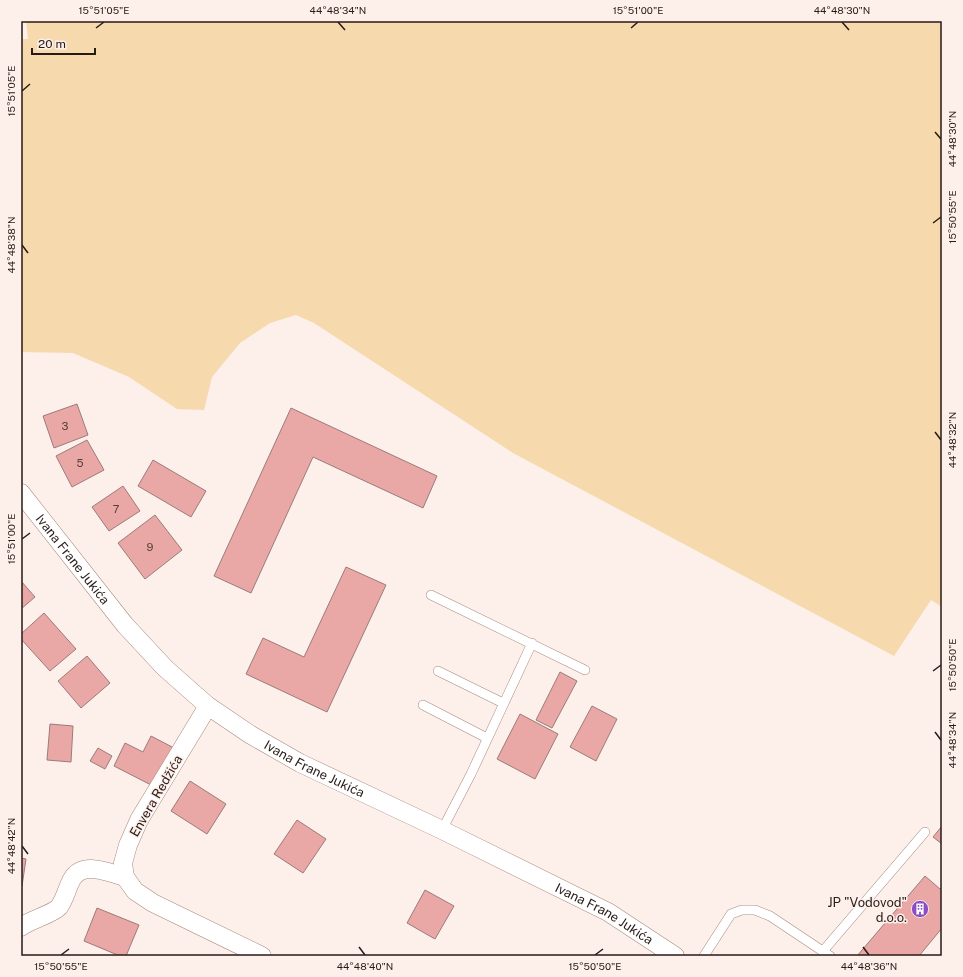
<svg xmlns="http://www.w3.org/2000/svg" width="963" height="977" viewBox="0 0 963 977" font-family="'Public Sans',sans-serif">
<rect width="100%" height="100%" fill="#fdefea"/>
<path fill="#f6d9ad" d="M26,21h916v586l-11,-7 -37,56 -381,-203 -199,-130 -18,-8 -26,8 -30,20 -28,34 -8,33 -27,-1 -48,-32 -56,-24 -52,-1v-313h7z"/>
<g fill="#e9a8a5" stroke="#9b7b79">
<path d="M77,404l11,31 -34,13 -11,-32z"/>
<path d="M291,408l146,68 -14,32 -110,-51 -62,136 -37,-17z"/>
<path d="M87,440l17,30 -32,17 -16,-31z"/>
<path d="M153,460l53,31 -15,26 -53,-31z"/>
<path d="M123,486l17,25 -31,20 -17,-24z"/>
<path d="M155,515l27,35 -37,29 -27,-36z"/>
<path d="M346,567l40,18 -59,127 -81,-38 17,-36 41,19z"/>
<path d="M21,581l14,16 -14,12z"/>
<path d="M44,613l32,36 -26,22 -29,-32v-5z"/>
<path d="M87,656l23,27 -29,25 -23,-27z"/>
<path d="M560,672l17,9 -25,47 -16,-8z"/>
<path d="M592,706l25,13 -21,42 -26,-14z"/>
<path d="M520,714l38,20 -23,45 -38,-20z"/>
<path d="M50,724l23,2 -2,36 -24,-2z"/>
<path d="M151,736l23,12 -19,39 -41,-21 11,-23 18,9z"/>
<path d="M98,748l14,8 -7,13 -15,-8z"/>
<path d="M190,781l36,23 -19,30 -36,-23z"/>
<path d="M297,820l29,19 -23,34 -29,-19z"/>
<path d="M942,826v18l-9,-7z"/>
<path d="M21,858l5,1 -4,27h-1z"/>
<path d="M925,876l15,13 2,-2v41l-23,28h-62z"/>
<path d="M425,890l29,16 -19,33 -28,-16z"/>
<path d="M97,908l42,17 -13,31h-6l-36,-15z"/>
</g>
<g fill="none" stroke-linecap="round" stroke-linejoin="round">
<defs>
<g id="lane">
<path d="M431,595l154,75"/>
<path d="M438,671l65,32"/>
<path d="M423,705l64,33"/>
<path d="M442,830l29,-56 61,-131"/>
<path d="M823,951l102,-119"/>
<path d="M704,956l27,-42 11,-4h13l15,6 60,40"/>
</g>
<g id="street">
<path id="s1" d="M21,493l104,132 40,43 43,38 43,29 49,28 142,67 166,82 67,44"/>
<path d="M208,706l-69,114 -11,25 -5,18 2,14 10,14 18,12 109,53"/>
<path d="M21,927c9,-7 32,-13 38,-20 6,-8 8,-19 13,-28 11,-19 37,-6 53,-2"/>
</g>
</defs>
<use href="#lane" stroke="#a8897e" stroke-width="10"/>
<use href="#street" stroke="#a8897e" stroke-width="19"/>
<use href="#lane" stroke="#fff" stroke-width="9"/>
<use href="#street" stroke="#fff" stroke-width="18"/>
</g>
<path fill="none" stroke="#271b17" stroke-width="1.5" d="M338,22l7,8M842,22l7,8M96,28l8,-6M631,28l7,-6M22,91l8,-7M935,132l6,7M933,223l8,-6M22,245l6,8M935,432l6,8M22,539l8,-6M933,671l8,-6M935,732l6,8M22,846l6,8M359,947l6,8M863,947l6,8M61,955l8,-6M595,955l8,-6"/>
<defs>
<symbol id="building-disc" viewBox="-11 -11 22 22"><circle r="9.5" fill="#8a4dc3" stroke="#fdefea"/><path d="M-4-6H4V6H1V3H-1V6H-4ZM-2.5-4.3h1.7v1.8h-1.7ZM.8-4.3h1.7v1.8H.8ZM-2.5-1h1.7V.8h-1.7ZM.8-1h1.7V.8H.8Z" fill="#fff"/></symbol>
</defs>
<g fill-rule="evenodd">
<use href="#building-disc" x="910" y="899" width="20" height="20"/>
</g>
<g text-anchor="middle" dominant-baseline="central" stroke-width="3" stroke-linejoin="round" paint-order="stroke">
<g font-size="11" fill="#583e3a">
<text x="65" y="426">3</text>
<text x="80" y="463">5</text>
<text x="116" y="509">7</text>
<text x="150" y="547">9</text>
</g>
<g font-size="13" fill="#271b17" stroke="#fdefea">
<text stroke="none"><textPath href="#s1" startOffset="84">Ivana Frane Jukića</textPath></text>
<text stroke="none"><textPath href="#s1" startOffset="408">Ivana Frane Jukića</textPath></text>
<text transform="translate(156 796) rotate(-60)">Envera Redžića</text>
<text stroke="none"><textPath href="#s1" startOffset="732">Ivana Frane Jukića</textPath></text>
</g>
<g font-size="13" fill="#271b17" stroke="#fdefea" text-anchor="end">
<text x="907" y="902">JP "Vodovod"<tspan x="907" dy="15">d.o.o.</tspan></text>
</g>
</g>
<rect width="963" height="977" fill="none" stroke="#fdefea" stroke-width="44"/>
<path d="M32 48v6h63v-6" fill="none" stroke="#271b17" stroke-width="2"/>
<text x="38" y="48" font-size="12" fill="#271b17" stroke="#fdefea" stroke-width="3" paint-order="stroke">20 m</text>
<rect x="22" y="22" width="919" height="933" fill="none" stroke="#271b17" stroke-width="1.5"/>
<g font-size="10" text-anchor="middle" fill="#271b17">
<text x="104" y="14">15°51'05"E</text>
<text x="338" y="14">44°48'34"N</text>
<text x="638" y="14">15°51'00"E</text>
<text x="842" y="14">44°48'30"N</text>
<text transform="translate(11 91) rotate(-90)" y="4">15°51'05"E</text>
<text transform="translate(952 139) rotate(-90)" y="4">44°48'30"N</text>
<text transform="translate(952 217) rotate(-90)" y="4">15°50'55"E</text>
<text transform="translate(11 245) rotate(-90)" y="4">44°48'38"N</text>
<text transform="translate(952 440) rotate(-90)" y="4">44°48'32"N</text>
<text transform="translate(11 539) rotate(-90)" y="4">15°51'00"E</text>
<text transform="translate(952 665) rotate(-90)" y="4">15°50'50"E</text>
<text transform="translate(952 740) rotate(-90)" y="4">44°48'34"N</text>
<text transform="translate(11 846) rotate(-90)" y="4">44°48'42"N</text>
<text x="61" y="970">15°50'55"E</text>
<text x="365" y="970">44°48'40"N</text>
<text x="595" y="970">15°50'50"E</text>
<text x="869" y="970">44°48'36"N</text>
</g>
</svg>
